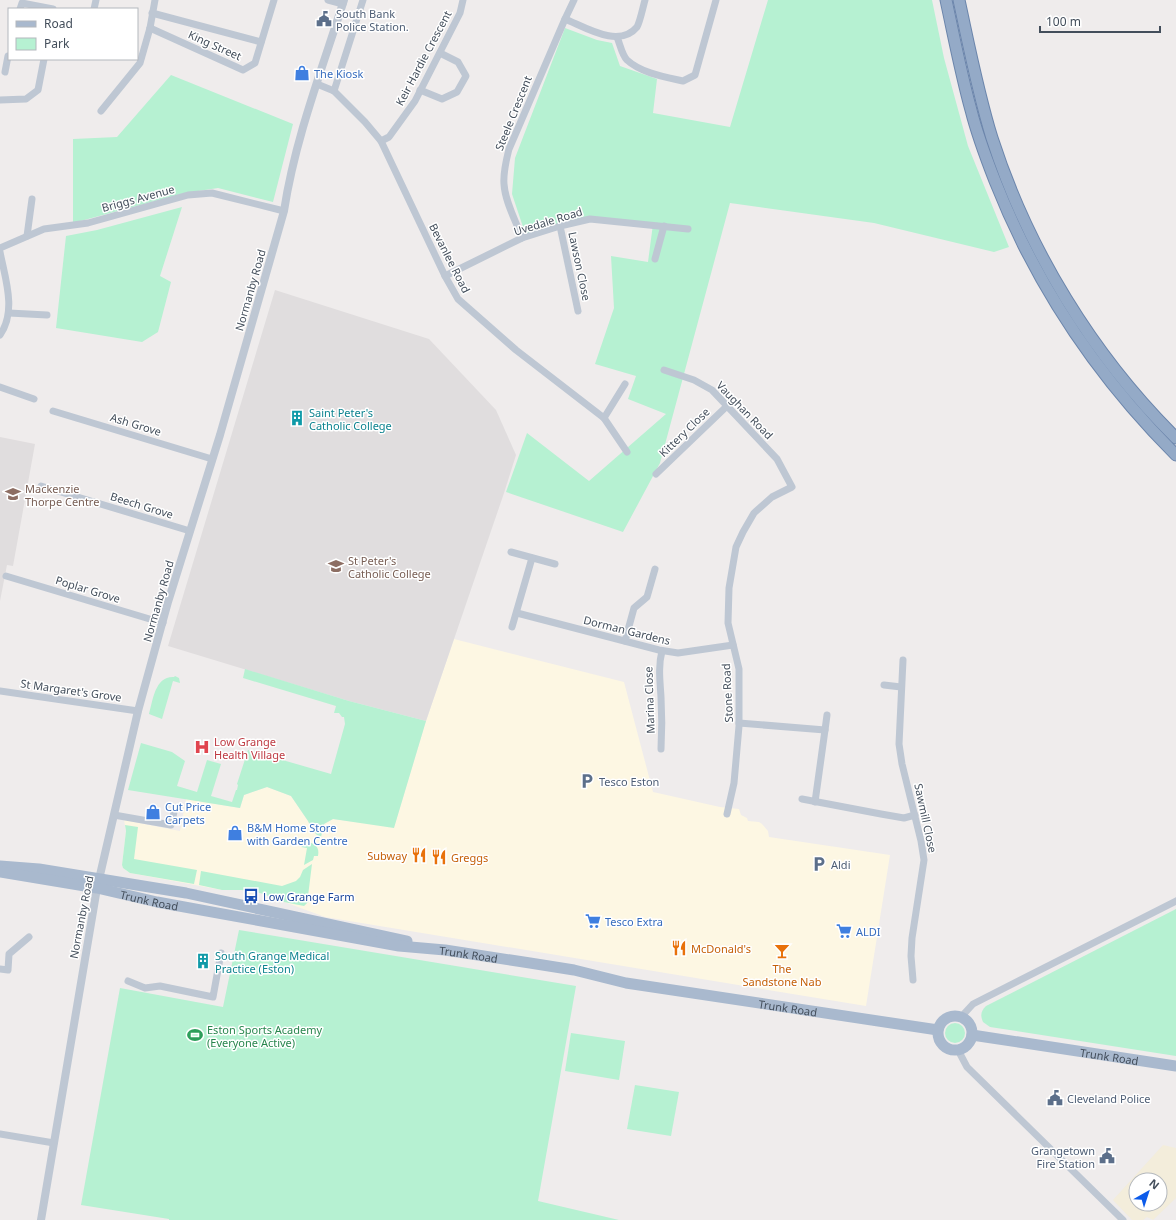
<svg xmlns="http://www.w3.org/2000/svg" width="1176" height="1220" viewBox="0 0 1176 1220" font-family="'Noto Sans',sans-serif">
<rect width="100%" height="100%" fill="#efecec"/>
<path fill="#fdf7e3" d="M454,639l170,43 29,110 67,15 19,2 2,6 6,3 1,3 11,1 3,2 6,7 1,6 121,18 -24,151 -541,-89 -65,-24 -19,-3h-19l-92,-17 -7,-5 -1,-3 4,-34 -2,-11 56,11 6,-32 54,9 4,-13 23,-8 24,9 17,25 2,5 11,10 3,-12 9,-5 61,8 32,-106z"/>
<g fill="#e0ddde">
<path d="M275,290l154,49 67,71 20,45 -12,38 -78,228 -77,-20 -181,-55z"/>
<path d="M0,437l35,7 -22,122 -6,-1 -7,36z"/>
</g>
<g fill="#b6f1d2">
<path d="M768,0h164l12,58 24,88 41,101 -15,5 -120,-29 -144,-20 -70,260 -37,69 -117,-40 21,-59 62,48 77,-67 -38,-15 8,-23 -41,-12 19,-56 -3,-52 37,6 5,-38 -67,-6 -60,18 -14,-42 3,-36 50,-130 32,12 15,3 8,23 37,13 -4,34 77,14z"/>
<path d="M171,75l122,49 -20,78 -55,-14 -33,5 -112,30v-84l44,-2z"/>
<path d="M182,207l-22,69 11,6 -13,50 -16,10 -86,-14 10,-92 31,-6z"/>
<path d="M245,669l104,32 77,20 -32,107 -61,-9 -9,5 -3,13 -4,-2 -4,-4 -5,-10 -17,-25 -24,-9 -23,8 -4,13 -112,-18 13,-47 31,9 13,9 -8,25 20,6 10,-32 14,4 -10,32 21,6 4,-12h1l1,-5 -1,-1 11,-34 83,24 14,-50 -1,-7h-2l-3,-4h-5l2,-7 -93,-28z"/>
<path d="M175,676l4,2 1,5 -7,-2 -11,38 -13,-5c4,-14 6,-38 25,-37z"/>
<path d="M125,825l13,2 -4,32 63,11 -3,14 -64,-11 -7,-5 -1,-3 4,-34z"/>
<path d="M306,842c9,1 14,5 12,14h-4l-1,4 -9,5 3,-17 -6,-1z"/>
<path d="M312,864l-4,32 1,5 -5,5 -20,-4 -24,-9 -19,-3h-19l-23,-5 2,-14 81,15 14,-5 4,-4 3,-7z"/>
<path d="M1176,909v147l-186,-29 -7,-5c-3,-7 -2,-11 3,-16z"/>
<path d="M239,930l337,56 -38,215 81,19h-450v-1l-88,-14 39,-217 103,19z"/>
<circle cx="955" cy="1033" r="10"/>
<path d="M571,1033l54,8 -6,39 -54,-9z"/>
<path d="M635,1085l44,7 -8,44 -44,-7z"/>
</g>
<path fill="#f3eddb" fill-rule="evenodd" d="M1163,1145l13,3v50l-23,22 -6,-3 -4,3h-11l-19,-20zM1136,1180h24v24h-24z"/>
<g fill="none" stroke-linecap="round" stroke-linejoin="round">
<defs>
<g id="trunk">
<path d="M946,0c8,37 15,74 25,110 6,24 15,48 24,71 41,104 103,196 181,274"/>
<path d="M959,0c10,46 19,93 33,138 36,112 101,218 184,300"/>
</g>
</defs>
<use href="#trunk" stroke="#6b85ab" stroke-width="13"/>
<g stroke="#bec7d3" stroke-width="7">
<path d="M328,0l15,4"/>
<path d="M20,9l2,-6 31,6"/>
<path d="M94,9l2,-9"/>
<path d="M152,13l109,29"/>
<path d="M565,19c20,8 54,30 72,8 3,-5 6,-20 8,-27"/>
<path d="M150,28l93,42 12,-7 19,-63"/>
<path d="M617,37c3,7 5,18 10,23 14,13 38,17 56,21l12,-6 21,-75"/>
<path d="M5,72l3,-16"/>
<path d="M317,84l17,7 31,31 16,19 64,135 13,23 58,51 88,68 23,34"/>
<path d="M420,90l22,9 15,-7 9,-16 -8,-14 -18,-9"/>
<path d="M334,91l29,-91"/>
<path d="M0,100l26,-1 12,-9 6,-31"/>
<path d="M101,111l39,-48 10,-35 5,-28"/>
<path d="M381,141l8,-4 26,-36 45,-88 3,-13"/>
<path d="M560,226l18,85"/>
<path d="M27,236l5,-37"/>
<path d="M522,238c-6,-17 -17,-36 -18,-54 -1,-12 2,-23 5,-35l56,-130 9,-19"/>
<path d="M0,248l44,-19 44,-6 100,-28 24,-2 72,18"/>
<path d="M0,252c5,26 17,59 0,83"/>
<path d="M655,259l9,-33"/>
<path d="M445,276l77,-38 38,-12 30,-7 98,10"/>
<path d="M9,313l38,2"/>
<path d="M664,370l30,10 18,10 65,69 15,28 -20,10 -18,16 -11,19 -7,15 -7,41 -1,35 11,46v57l-5,57 -7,31"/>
<path d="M0,387l34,12"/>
<path d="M53,411l159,48"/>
<path d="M604,418l21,-34"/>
<path d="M656,474l71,-68"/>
<path d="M41,486l149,45"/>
<path d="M511,552l44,12"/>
<path d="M6,576l157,47"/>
<path d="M517,613l142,37 19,3 55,-8"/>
<path d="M512,627l20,-69"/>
<path d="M625,641l9,-33 13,-11 8,-28"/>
<path d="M903,660l-4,84 3,20 19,77 3,19 -12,78 -1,18 2,24"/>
<path d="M884,685l17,2"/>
<path d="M0,691l138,20"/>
<path d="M739,723l86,7 -10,72"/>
<path d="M825,730l2,-15"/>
<path d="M661,749c1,-17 1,-35 0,-52 -1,-16 -3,-31 1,-46"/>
<path d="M802,799l79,15 23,4 11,-3"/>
<path d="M114,815l57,10 3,-13"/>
<path d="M0,969l8,1 1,-16 20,-17"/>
<path d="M128,981l17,7 15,-2 53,11 8,-44"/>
<path d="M961,1017l12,-13 203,-103"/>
<path d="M958,1050l9,17 156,153"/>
<path d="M0,1134l54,9"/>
</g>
<path stroke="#bec7d3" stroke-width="8" d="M41,1220l56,-332 41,-177 30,-109 52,-167 64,-224c11,-72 38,-142 60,-211"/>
<g stroke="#a9b9ce" stroke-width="11">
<path d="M0,866l39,3 147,24 221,48"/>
<path id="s1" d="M0,872l97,16 60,14 242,44 46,4 85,13 44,7 52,13 312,47"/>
<circle cx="955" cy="1033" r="17"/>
<path id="s2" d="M972,1035l204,31"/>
</g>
<use href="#trunk" stroke="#94aac7" stroke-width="11"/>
</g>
<defs>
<symbol id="civic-bare" viewBox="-9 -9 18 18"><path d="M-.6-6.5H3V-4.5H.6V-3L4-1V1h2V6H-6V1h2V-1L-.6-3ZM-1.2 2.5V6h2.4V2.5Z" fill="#5c6f8a" stroke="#fff" stroke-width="2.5" paint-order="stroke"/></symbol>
<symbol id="shop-bare" viewBox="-9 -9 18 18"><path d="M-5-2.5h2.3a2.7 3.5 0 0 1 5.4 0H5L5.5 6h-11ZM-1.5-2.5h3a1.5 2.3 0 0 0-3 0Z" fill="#3f7fe0" stroke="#fff" stroke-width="2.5" paint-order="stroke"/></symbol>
<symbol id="building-bare" viewBox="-9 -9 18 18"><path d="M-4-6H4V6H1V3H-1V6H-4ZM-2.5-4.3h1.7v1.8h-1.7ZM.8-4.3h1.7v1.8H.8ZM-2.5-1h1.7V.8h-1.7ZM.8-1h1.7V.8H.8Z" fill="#0f9aa8" stroke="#fff" stroke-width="2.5" paint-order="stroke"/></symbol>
<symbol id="school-bare" viewBox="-9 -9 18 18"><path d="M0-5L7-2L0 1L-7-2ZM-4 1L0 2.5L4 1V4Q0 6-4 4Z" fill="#8d6e63" stroke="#fff" stroke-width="2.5" paint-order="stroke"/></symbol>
<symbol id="hospital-bare" viewBox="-9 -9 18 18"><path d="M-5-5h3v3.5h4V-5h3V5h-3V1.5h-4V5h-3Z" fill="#e0444e" stroke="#fff" stroke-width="2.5" paint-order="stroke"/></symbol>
<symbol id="parking-bare" viewBox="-9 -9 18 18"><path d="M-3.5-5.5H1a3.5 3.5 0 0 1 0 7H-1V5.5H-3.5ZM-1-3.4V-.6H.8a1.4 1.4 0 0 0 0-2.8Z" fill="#5c6f8a" stroke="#fff" stroke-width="2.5" paint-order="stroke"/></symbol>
<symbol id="restaurant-bare" viewBox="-9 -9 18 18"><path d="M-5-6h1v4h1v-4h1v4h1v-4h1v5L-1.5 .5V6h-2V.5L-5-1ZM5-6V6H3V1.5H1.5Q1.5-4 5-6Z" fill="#e8710a" stroke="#fff" stroke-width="2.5" paint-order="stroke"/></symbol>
<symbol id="bus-bare" viewBox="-9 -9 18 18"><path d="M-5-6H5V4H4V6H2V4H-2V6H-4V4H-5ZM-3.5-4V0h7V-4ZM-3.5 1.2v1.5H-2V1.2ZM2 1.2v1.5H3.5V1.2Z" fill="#1a4fb4" stroke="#fff" stroke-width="2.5" paint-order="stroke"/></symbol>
<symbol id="supermarket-bare" viewBox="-9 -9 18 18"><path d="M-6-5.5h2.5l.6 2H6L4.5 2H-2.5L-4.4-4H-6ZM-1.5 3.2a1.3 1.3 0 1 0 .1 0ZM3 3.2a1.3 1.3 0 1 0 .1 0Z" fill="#3f7fe0" stroke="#fff" stroke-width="2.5" paint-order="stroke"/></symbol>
<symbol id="bar-bare" viewBox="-9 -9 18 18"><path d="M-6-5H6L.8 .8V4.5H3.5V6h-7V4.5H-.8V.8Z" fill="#e8710a" stroke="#fff" stroke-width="2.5" paint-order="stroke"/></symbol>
<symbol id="stadium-bare" viewBox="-9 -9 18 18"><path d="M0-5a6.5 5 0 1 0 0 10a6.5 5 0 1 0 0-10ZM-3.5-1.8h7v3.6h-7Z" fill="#2e9e5b" stroke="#fff" stroke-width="2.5" paint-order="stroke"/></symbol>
</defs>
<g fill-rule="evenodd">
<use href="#civic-bare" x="313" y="8" width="22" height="22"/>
<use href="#shop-bare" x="291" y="62" width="22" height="22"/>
<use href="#building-bare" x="286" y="407" width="22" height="22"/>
<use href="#school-bare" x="2" y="483" width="22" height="22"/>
<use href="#school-bare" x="325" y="555" width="22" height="22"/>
<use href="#hospital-bare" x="191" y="736" width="22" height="22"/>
<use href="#parking-bare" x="576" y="770" width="22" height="22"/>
<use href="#shop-bare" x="142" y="801" width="22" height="22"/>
<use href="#shop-bare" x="224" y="822" width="22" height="22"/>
<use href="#restaurant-bare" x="408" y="844" width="22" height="22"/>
<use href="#restaurant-bare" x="428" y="846" width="22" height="22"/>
<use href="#parking-bare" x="808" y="853" width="22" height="22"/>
<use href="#bus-bare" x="240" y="885" width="22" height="22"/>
<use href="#supermarket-bare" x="582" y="910" width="22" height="22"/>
<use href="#supermarket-bare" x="833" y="920" width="22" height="22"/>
<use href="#restaurant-bare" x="668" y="937" width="22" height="22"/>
<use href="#bar-bare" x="771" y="940" width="22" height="22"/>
<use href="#building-bare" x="192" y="950" width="22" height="22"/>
<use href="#stadium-bare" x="184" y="1024" width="22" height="22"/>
<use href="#civic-bare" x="1044" y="1087" width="22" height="22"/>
<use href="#civic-bare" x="1096" y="1145" width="22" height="22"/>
</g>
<g text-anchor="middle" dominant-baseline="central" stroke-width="3" stroke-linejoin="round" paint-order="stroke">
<g font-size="11" fill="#4e5e75" stroke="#fff" text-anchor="start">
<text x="336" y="13">South Bank<tspan x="336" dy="13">Police Station.</tspan></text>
<text x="599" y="781">Tesco Eston</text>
<text x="831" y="864">Aldi</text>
<text x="1067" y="1098">Cleveland Police</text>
<text x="1095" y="1150" text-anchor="end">Grangetown<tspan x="1095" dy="13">Fire Station</tspan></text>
</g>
<g font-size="11" fill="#434e5b" stroke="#fff">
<text transform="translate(215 45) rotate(24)">King Street</text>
<text transform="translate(423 58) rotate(-62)">Keir Hardie Crescent</text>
<text transform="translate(513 113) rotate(-68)">Steele Crescent</text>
<text transform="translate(138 198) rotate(-15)">Briggs Avenue</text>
<text transform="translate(548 221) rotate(-17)">Uvedale Road</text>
<text transform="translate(450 258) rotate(63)">Bevanlee Road</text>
<text transform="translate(580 266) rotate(78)">Lawson Close</text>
<text transform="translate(250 290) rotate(-74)">Normanby Road</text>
<text transform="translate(745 410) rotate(46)">Vaughan Road</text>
<text transform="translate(136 424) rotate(17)">Ash Grove</text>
<text transform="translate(684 432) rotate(-44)">Kittery Close</text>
<text transform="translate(142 505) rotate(17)">Beech Grove</text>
<text transform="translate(88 589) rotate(17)">Poplar Grove</text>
<text transform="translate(158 601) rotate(-74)">Normanby Road</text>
<text transform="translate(627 630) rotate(14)">Dorman Gardens</text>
<text transform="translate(71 690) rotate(8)">St Margaret's Grove</text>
<text transform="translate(727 693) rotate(-93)">Stone Road</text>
<text transform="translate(649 700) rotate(-92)">Marina Close</text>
<text transform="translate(926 818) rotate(78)">Sawmill Close</text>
<text stroke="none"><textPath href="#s1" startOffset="152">Trunk Road</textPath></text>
<text transform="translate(81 917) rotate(-79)">Normanby Road</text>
<text stroke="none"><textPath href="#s1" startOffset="476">Trunk Road</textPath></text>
<text stroke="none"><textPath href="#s1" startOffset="800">Trunk Road</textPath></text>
<text stroke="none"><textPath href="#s2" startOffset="139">Trunk Road</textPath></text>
</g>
<g font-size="11" fill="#366cbe" stroke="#fff" text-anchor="start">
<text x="314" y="73">The Kiosk</text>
<text x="165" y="806">Cut Price<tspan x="165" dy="13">Carpets</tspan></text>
<text x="247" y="827">B&amp;M Home Store<tspan x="247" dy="13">with Garden Centre</tspan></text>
<text x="605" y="921">Tesco Extra</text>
<text x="856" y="931">ALDI</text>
</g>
<g font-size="11" fill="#0d838f" stroke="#fff" text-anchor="start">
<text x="309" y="412">Saint Peter's<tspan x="309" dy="13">Catholic College</tspan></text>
<text x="215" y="955">South Grange Medical<tspan x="215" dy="13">Practice (Eston)</tspan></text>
</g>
<g font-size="11" fill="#785e54" stroke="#fff" text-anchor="start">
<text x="25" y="488">Mackenzie<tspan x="25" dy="13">Thorpe Centre</tspan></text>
<text x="348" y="560">St Peter's<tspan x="348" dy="13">Catholic College</tspan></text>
</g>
<g font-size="11" fill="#be3a42" stroke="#fff" text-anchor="start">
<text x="214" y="741">Low Grange<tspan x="214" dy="13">Health Village</tspan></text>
</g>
<g font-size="11" fill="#c56008" stroke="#fff" text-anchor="start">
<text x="407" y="855" text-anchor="end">Subway</text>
<text x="451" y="857">Greggs</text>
<text x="691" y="948">McDonald's</text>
<text x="782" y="968" text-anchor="middle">The<tspan x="782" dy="13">Sandstone Nab</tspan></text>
</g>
<g font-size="11" fill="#164399" stroke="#fff" text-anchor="start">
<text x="263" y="896">Low Grange Farm</text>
</g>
<g font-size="11" fill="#27864d" stroke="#fff" text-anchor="start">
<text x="207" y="1029">Eston Sports Academy<tspan x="207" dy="13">(Everyone Active)</tspan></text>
</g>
</g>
<rect x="8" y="8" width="130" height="52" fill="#ffffff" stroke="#b4b8bd"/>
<rect x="16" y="21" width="20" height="6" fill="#a9b9ce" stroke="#b4b8bd"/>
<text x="44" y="28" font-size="12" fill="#434e5b">Road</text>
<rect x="16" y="38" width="20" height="12" fill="#b6f1d2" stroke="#b4b8bd"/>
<text x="44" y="48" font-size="12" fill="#434e5b">Park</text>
<g transform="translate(1148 1192) rotate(39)"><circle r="19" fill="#ffffff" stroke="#b4b8bd"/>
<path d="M0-3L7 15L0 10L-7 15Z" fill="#0c5bea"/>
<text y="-6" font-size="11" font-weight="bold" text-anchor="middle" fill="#434e5b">N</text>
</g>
<path d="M1040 26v6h120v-6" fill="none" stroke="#434e5b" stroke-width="2"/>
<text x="1046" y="26" font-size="12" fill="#434e5b" stroke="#ffffff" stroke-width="3" paint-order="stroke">100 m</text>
</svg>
